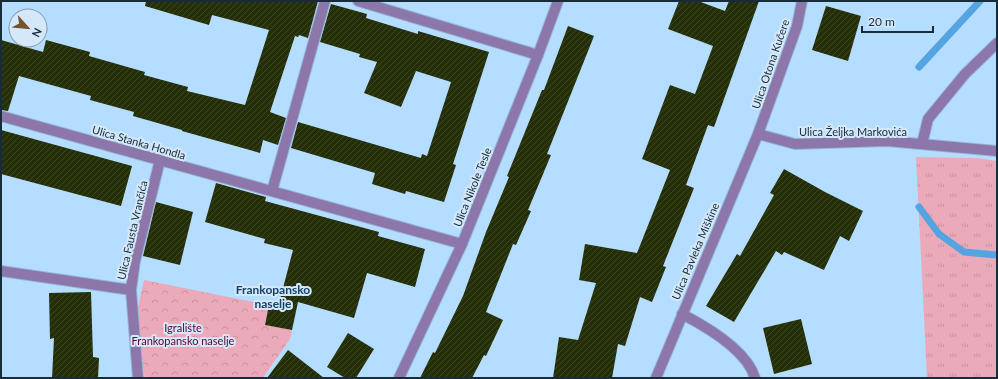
<svg xmlns="http://www.w3.org/2000/svg" width="998" height="379" viewBox="0 0 998 379" font-family="Lato,sans-serif">
<defs>
<pattern id="grass-tufts" width="24" height="20" patternUnits="userSpaceOnUse"><rect width="24" height="20" fill="#ebaab9"/><path d="M3 7l-1-3M5 7V3M7 7l1-3M15 17l-1-3M17 17v-4M19 17l1-3" fill="none" stroke="#c992a0"/></pattern>
<pattern id="forest-crowns" width="20" height="18" patternUnits="userSpaceOnUse"><rect width="20" height="18" fill="#ebaab9"/><path d="M2 6a3 3 0 1 1 6 0M12 15a3 3 0 1 1 6 0" fill="none" stroke="#c992a0"/></pattern>
<pattern id="building-hatch" width="6" height="6" patternUnits="userSpaceOnUse"><rect width="6" height="6" fill="#242f07"/><path d="M-1 1l2-2M0 6l6-6M5 7l2-2" fill="none" stroke="#3a4523"/></pattern>
</defs>
<rect width="100%" height="100%" fill="#b5ddff"/>
<path fill="url(#grass-tufts)" d="M916,157l61,1 20,3v217h-70z"/>
<path fill="url(#forest-crowns)" d="M144,280l125,25 -4,20 27,5 -2,9 -27,39h-118l-3,-13 -5,-54z"/>
<g fill="none" stroke-linecap="round" stroke-linejoin="round">
<g stroke="#54a4e2" stroke-width="7">
<path d="M919,67l61,-66"/>
<path d="M919,207l20,27 25,18 33,3"/>
</g>
</g>
<g fill="url(#building-hatch)">
<path d="M146,1h172l-10,37 -9,-3 -1,2 -3,-1 -25,76 16,6 -8,27 -15,-5 -3,13 -78,-22v-1l-49,-14 1,-4 -44,-12 1,-4 -72,-20 -11,35 -7,-1v-70l42,12 3,-12 44,12 -1,4 56,16 -1,3 44,12 -1,4 58,14 24,-75 -57,-15 -3,10 -64,-19z"/>
<path d="M679,1h19l27,10 4,-10h30l-45,126 -6,-2 -22,60 8,3 -31,78 3,1 -14,35 -12,-5 -15,49 -7,-2 -6,34h-59l6,-41 19,3 18,-57 -17,-3 6,-36 52,9 33,-83 -28,-11 28,-74 25,9 18,-48 -45,-17z"/>
<path d="M331,4l36,10 -1,4 52,16v-3l71,21 -36,112 3,1 -12,37 -38,-11 -1,3 -33,-10 3,-11 -84,-25 7,-26 123,36 1,-4 5,2 24,-74 -35,-11 -15,36 -37,-14 13,-31 -18,-5 1,-3 -40,-12z"/>
<path d="M826,6l35,10 -13,45 -36,-11z"/>
<path d="M568,26l26,10 -47,118 4,1 -23,55 3,1 -15,34 -3,-1 -27,68 17,8 -17,36 -2,-1 -12,23h-52l13,-26 2,1 28,-57 23,-64 23,-55 -2,-1 35,-86h2z"/>
<path d="M1,130l131,36 -11,40 -120,-32z"/>
<path d="M784,169l41,23 38,19 -14,30 -9,-5 -16,34 -40,-18 -2,3 -6,-4 -42,71 -28,-16 31,-52 3,2 34,-61 -4,-2z"/>
<path d="M216,183l50,14 -1,4 114,31 -1,4 47,13 -10,38 -48,-14 -13,45 -56,-16 -6,28 -27,-5 4,-20 9,2 15,-57 -29,-7 1,-4 -60,-17z"/>
<path d="M156,202l37,10 -13,53 -37,-9z"/>
<path d="M91,292l2,65 6,1 -1,20h-46l2,-40 -4,1 -1,-46z"/>
<path d="M801,319l11,45 -38,10 -11,-46z"/>
<path d="M348,333l26,16 -18,29h-11l-18,-11z"/>
<path d="M288,350l36,28h-57z"/>
</g>
<g fill="none" stroke-linecap="round" stroke-linejoin="round">
<defs>
<g id="minor">
<path d="M358,1l180,54"/>
<path d="M1,116l461,128"/>
<path d="M758,134l37,10 92,-3 110,10"/>
<path d="M922,144l6,-25 37,-45 32,-31"/>
<path d="M272,191l53,-190"/>
<path d="M1,271l130,19"/>
<path d="M682,314c25,13 65,36 73,64"/>
<path d="M138,378l-7,-88 4,-29 25,-101"/>
<path d="M399,378l63,-134 76,-189 20,-54"/>
<path d="M656,378l102,-244 39,-108 5,-25"/>
</g>
</defs>
<use href="#minor" stroke="#95b9d8" stroke-width="12"/>
<use href="#minor" stroke="#8d76aa" stroke-width="10"/>
</g>
<g text-anchor="middle" dominant-baseline="central" stroke-width="4" stroke-linejoin="round" paint-order="stroke">
<g font-size="11" fill="#172b3a" stroke="#d4e8f9">
<text transform="translate(770 64) rotate(-71)">Ulica Otona Kučere</text>
<text x="853" y="131">Ulica Željka Markovića</text>
<text transform="translate(139 142) rotate(16)">Ulica Stanka Hondla</text>
<text transform="translate(472 187) rotate(-68)">Ulica Nikole Tesle</text>
<text transform="translate(132 230) rotate(-77)">Ulica Fausta Vrančića</text>
<text transform="translate(695 251) rotate(-67)">Ulica Pavleka Miškine</text>
</g>
<g font-size="11" fill="#5d042a" stroke="#d4e8f9">
<text x="183" y="327">Igralište<tspan x="183" dy="13">Frankopansko naselje</tspan></text>
</g>
<g font-size="12" font-weight="bold" fill="#124366" stroke="#d4e8f9">
<text x="273" y="289">Frankopansko<tspan x="273" dy="14">naselje</tspan></text>
</g>
</g>
<rect width="998" height="379" fill="none" stroke="#172b3a" stroke-width="4"/>
<g transform="translate(28 28) rotate(117)"><circle r="19" fill="#d4e8f9" stroke="#889cad"/>
<path d="M0-3L7 15L0 10L-7 15Z" fill="#76512c"/>
<text y="-6" font-size="11" font-weight="bold" text-anchor="middle" fill="#172b3a">N</text>
</g>
<path d="M862 26v6h71v-6" fill="none" stroke="#172b3a" stroke-width="2"/>
<text x="868" y="26" font-size="12" fill="#172b3a" stroke="#d4e8f9" stroke-width="3" paint-order="stroke">20 m</text>
</svg>
